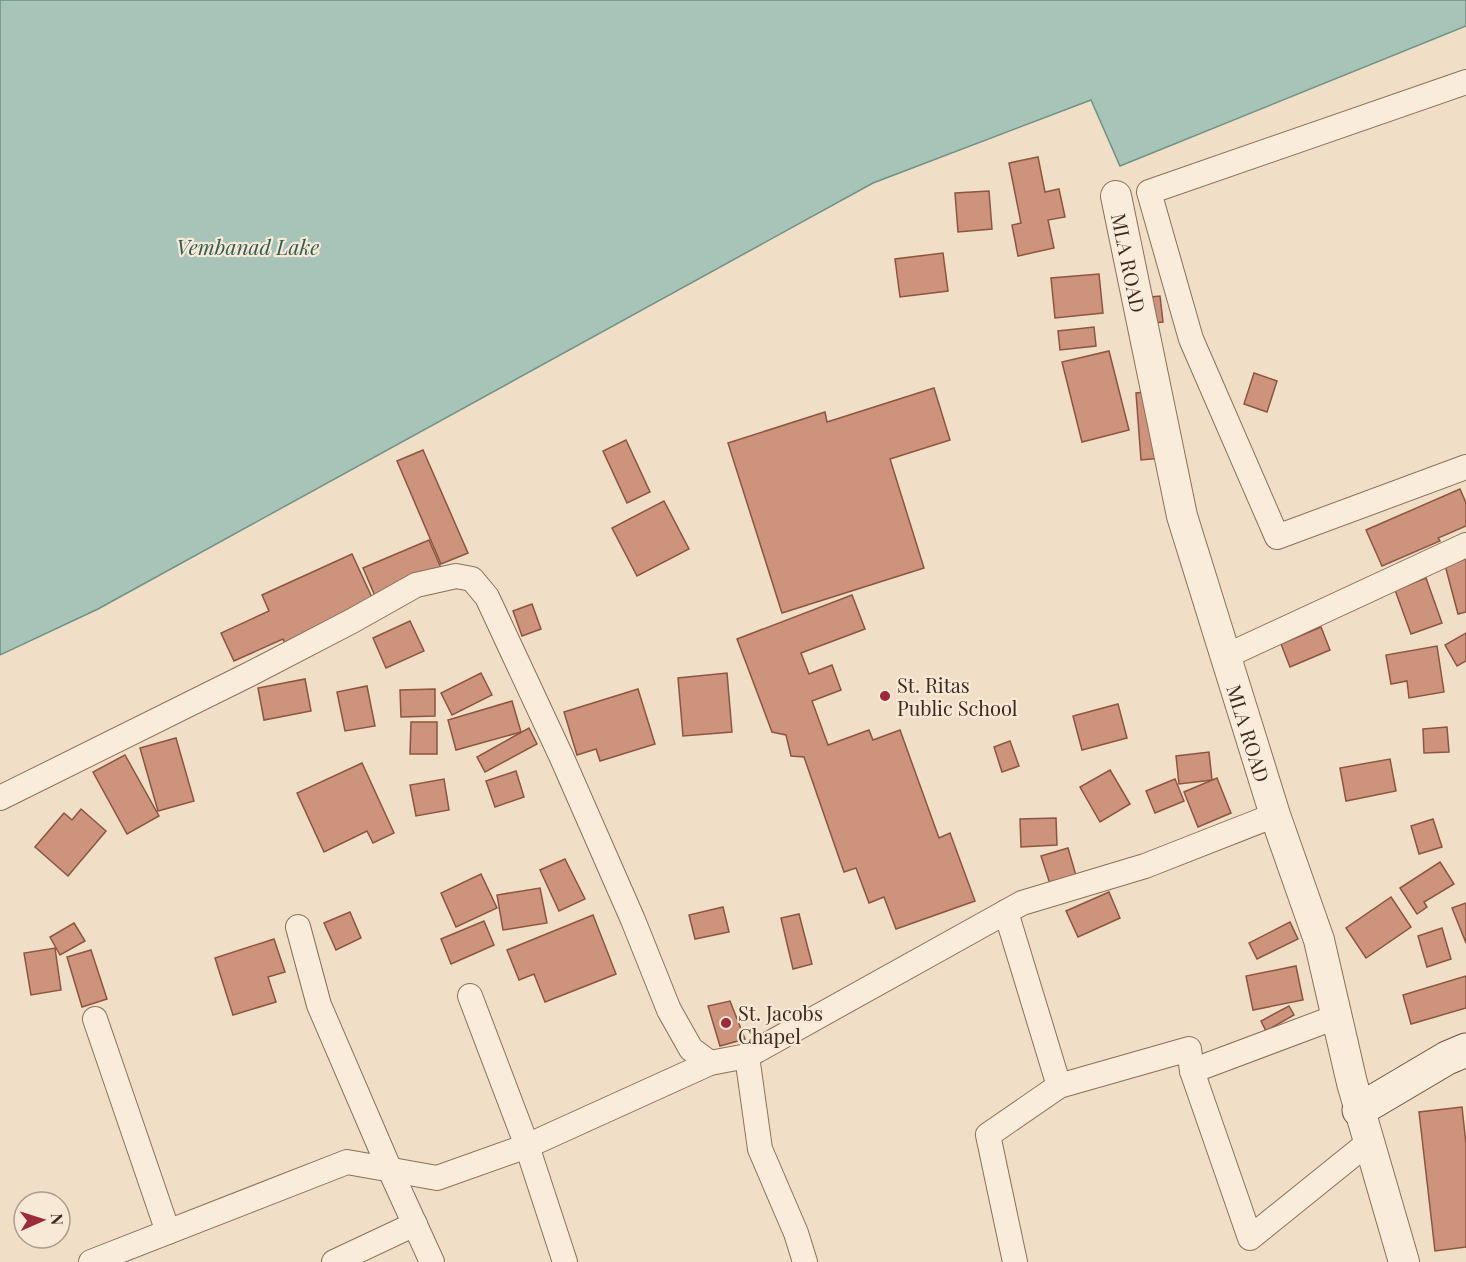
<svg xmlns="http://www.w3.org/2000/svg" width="1466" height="1262" viewBox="0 0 1466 1262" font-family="'Playfair Display',serif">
<rect width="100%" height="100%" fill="#f0dec7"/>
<path fill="#a8c3b8" stroke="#6e9284" stroke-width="1.5" d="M0,0h1466v26l-346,140 -29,-66 -218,83 -775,426 -98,46z"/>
<g fill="#ce937c" stroke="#8c5540" stroke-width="1.5">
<path d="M1038,157l7,35 14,-3 6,28 -17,3 6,28 -36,8 -6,-31 9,-2 -12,-60z"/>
<path d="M989,191l3,38 -34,3 -3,-39z"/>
<path d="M943,253l5,38 -48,6 -5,-38z"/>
<path d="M1099,274l4,39 -48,5 -4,-40z"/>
<path d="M1160,296l3,26 -19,2 -2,-26z"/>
<path d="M1094,327l2,19 -36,4 -2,-19z"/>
<path d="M1109,351l20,79 -47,12 -20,-80z"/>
<path d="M1254,373l23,8 -10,31 -23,-8z"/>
<path d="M934,388l16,52 -60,19 34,109 -142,45 -54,-170 97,-31 2,10z"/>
<path d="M1156,391l5,67 -20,2 -5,-67z"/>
<path d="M626,440l24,52 -23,11 -24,-52z"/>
<path d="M423,450l45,103 -27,11 -44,-103z"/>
<path d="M1460,489l6,14v23l-28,12 2,3 -58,25 -16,-36z"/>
<path d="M664,501l25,48 -52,27 -25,-48z"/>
<path d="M429,540l12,28 -66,28 -12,-28z"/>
<path d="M352,554l22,48 -89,41 -2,-4 -49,22 -13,-28 48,-22 -7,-16z"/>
<path d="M1466,559v53l-8,2 -13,-49z"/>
<path d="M1426,578l16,45 -31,11 -16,-44z"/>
<path d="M852,595l13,34 -64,24 8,21 23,-9 9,25 -29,11 16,44 41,-15 4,10 27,-10 39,108 11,-5 25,68 -79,28 -12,-32 -15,6 -13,-35 -12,4 -40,-115 -13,-1 -5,-21 -14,-3 -35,-93z"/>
<path d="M532,604l9,25 -19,7 -9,-25z"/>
<path d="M410,621l14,30 -38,17 -13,-30z"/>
<path d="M1321,627l9,23 -40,17 -9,-23z"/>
<path d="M1466,633v28l-9,5 -12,-21z"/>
<path d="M1437,646l7,46 -35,6 -2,-17 -16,3 -5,-29z"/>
<path d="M481,673l11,22 -40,20 -11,-22z"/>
<path d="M727,673l5,59 -49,4 -5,-58z"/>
<path d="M305,679l6,32 -47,9 -6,-32z"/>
<path d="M367,686l8,40 -30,5 -8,-39z"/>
<path d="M435,689v27l-34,1 -1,-27z"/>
<path d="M638,689l17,55 -55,17 -4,-12 -19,6 -13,-43z"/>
<path d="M512,701l9,31 -65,18 -8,-30z"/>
<path d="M1118,704l9,34 -45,12 -9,-34z"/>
<path d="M411,722h26v32h-27z"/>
<path d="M1447,727l2,25 -25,1 -1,-24z"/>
<path d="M529,728l8,16 -52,28 -8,-15z"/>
<path d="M176,738l18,63 -36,10 -18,-63z"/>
<path d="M1010,741l9,25 -17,6 -8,-25z"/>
<path d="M1209,752l3,28 -33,4 -3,-28z"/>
<path d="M125,755l34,61 -32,18 -34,-62z"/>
<path d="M1390,759l6,32 -50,10 -6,-33z"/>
<path d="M362,763l32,70 -21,10 -6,-12 -43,21 -27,-59z"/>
<path d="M1110,770l20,34 -30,18 -20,-35z"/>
<path d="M516,771l8,26 -29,10 -9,-26z"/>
<path d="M1217,778l14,35 -33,14 -14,-35z"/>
<path d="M444,779l5,31 -33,6 -6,-31z"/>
<path d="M1175,779l9,22 -29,12 -9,-22z"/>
<path d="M81,809l25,22 -38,45 -33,-29 29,-34 8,7z"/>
<path d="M1056,818l1,27 -36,2 -1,-28z"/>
<path d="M1433,819l9,28 -23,7 -8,-28z"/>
<path d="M1068,848l9,31 -26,8 -10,-31z"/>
<path d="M565,859l20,40 -26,12 -19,-41z"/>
<path d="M1440,862l14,22 -30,18 3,5 -10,7 -17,-26z"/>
<path d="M481,874l16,34 -41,19 -15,-34z"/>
<path d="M540,888l7,35 -44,7 -6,-35z"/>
<path d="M1109,892l11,26 -42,19 -12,-26z"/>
<path d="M1391,897l20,30 -45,31 -20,-30z"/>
<path d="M1466,903v40l-14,-35z"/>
<path d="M723,907l6,25 -34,7 -6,-24z"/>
<path d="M350,912l11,26 -25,12 -12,-27z"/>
<path d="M799,914l13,50 -19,5 -12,-51z"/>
<path d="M593,915l23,59 -71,28 -11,-28 -15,6 -12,-30z"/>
<path d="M484,921l10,24 -43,19 -10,-25z"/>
<path d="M1290,922l8,17 -41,20 -8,-16z"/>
<path d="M74,923l11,18 -25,14 -10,-18z"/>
<path d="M1442,928l9,31 -24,8 -9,-31z"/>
<path d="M274,939l11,33 -17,5 8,25 -43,13 -18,-57z"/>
<path d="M55,948l6,42 -30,5 -7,-42z"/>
<path d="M91,950l16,49 -25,8 -15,-50z"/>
<path d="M1296,966l7,34 -50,10 -7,-34z"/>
<path d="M1466,976v32l-55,16 -8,-29z"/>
<path d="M730,1001l15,38 -25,7 -12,-40z"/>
<path d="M1289,1006l5,9 -28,16 -5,-10z"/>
<path d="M1462,1107l4,37v103l-31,4 -16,-139z"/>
</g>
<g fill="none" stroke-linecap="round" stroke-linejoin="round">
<defs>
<g id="minor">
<path d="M1466,82l-317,110 42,147 86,198 189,-70"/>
<path d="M1224,657l242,-112"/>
<path d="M0,798l250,-124 102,-53 64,-36 40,-9 16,3 15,18 75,161 71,162 36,90 22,39 19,14 37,-7 275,-153 123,-37 130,-51"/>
<path d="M1006,912l53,174 130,-37 3,22 144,-54"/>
<path d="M298,927l21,78 71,165 42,92"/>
<path d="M470,996l57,150 38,116"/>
<path d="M95,1019l73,213"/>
<path d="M747,1056l13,93 36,84 9,29"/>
<path d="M1192,1071l58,167 119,-96"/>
<path d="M91,1262l256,-100 90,16 90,-32 183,-83"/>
<path d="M334,1262l81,-38"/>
<path d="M1015,1262l-27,-127 71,-49"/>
</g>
<g id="tertiary">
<path id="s1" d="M1116,196l66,320 93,299 44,125 33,143 52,179"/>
</g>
<path id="secondary" d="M1359,1110l88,-52 19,-8"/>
</defs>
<use href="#minor" stroke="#8c6f5b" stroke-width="26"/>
<use href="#tertiary" stroke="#8c6f5b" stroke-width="32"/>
<use href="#secondary" stroke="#6e503e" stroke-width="35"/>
<use href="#minor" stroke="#faecda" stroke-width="24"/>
<use href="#tertiary" stroke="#faecda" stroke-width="30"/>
<use href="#secondary" stroke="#faecda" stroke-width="33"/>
</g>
<g fill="#9c2a39" stroke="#f7e9d6" stroke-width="2">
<circle cx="885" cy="696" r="6"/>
<circle cx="726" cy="1023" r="6"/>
</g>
<g text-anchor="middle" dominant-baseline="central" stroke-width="4.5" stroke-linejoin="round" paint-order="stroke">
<g font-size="20" fill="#3c291f" stroke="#f7e9d6">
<text stroke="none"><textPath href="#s1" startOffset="68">MLA ROAD</textPath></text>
<text stroke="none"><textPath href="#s1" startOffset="554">MLA ROAD</textPath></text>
</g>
<g font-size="20" fill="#3c291f" stroke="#f7e9d6" text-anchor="start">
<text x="897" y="684">St. Ritas<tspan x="897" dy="23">Public School</tspan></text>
<text x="738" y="1012">St. Jacobs<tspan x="738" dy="23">Chapel</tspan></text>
</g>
<g font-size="21" font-style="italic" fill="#2e5c53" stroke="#f7e9d6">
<text x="248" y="246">Vembanad Lake</text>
</g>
</g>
<g transform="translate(42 1220) rotate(87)"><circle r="28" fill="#f7e9d6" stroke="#ac9c8d" stroke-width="1.5"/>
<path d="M0-4.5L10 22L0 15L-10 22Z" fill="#9c2a39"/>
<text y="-9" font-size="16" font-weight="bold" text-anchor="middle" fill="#3c291f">N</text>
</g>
</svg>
